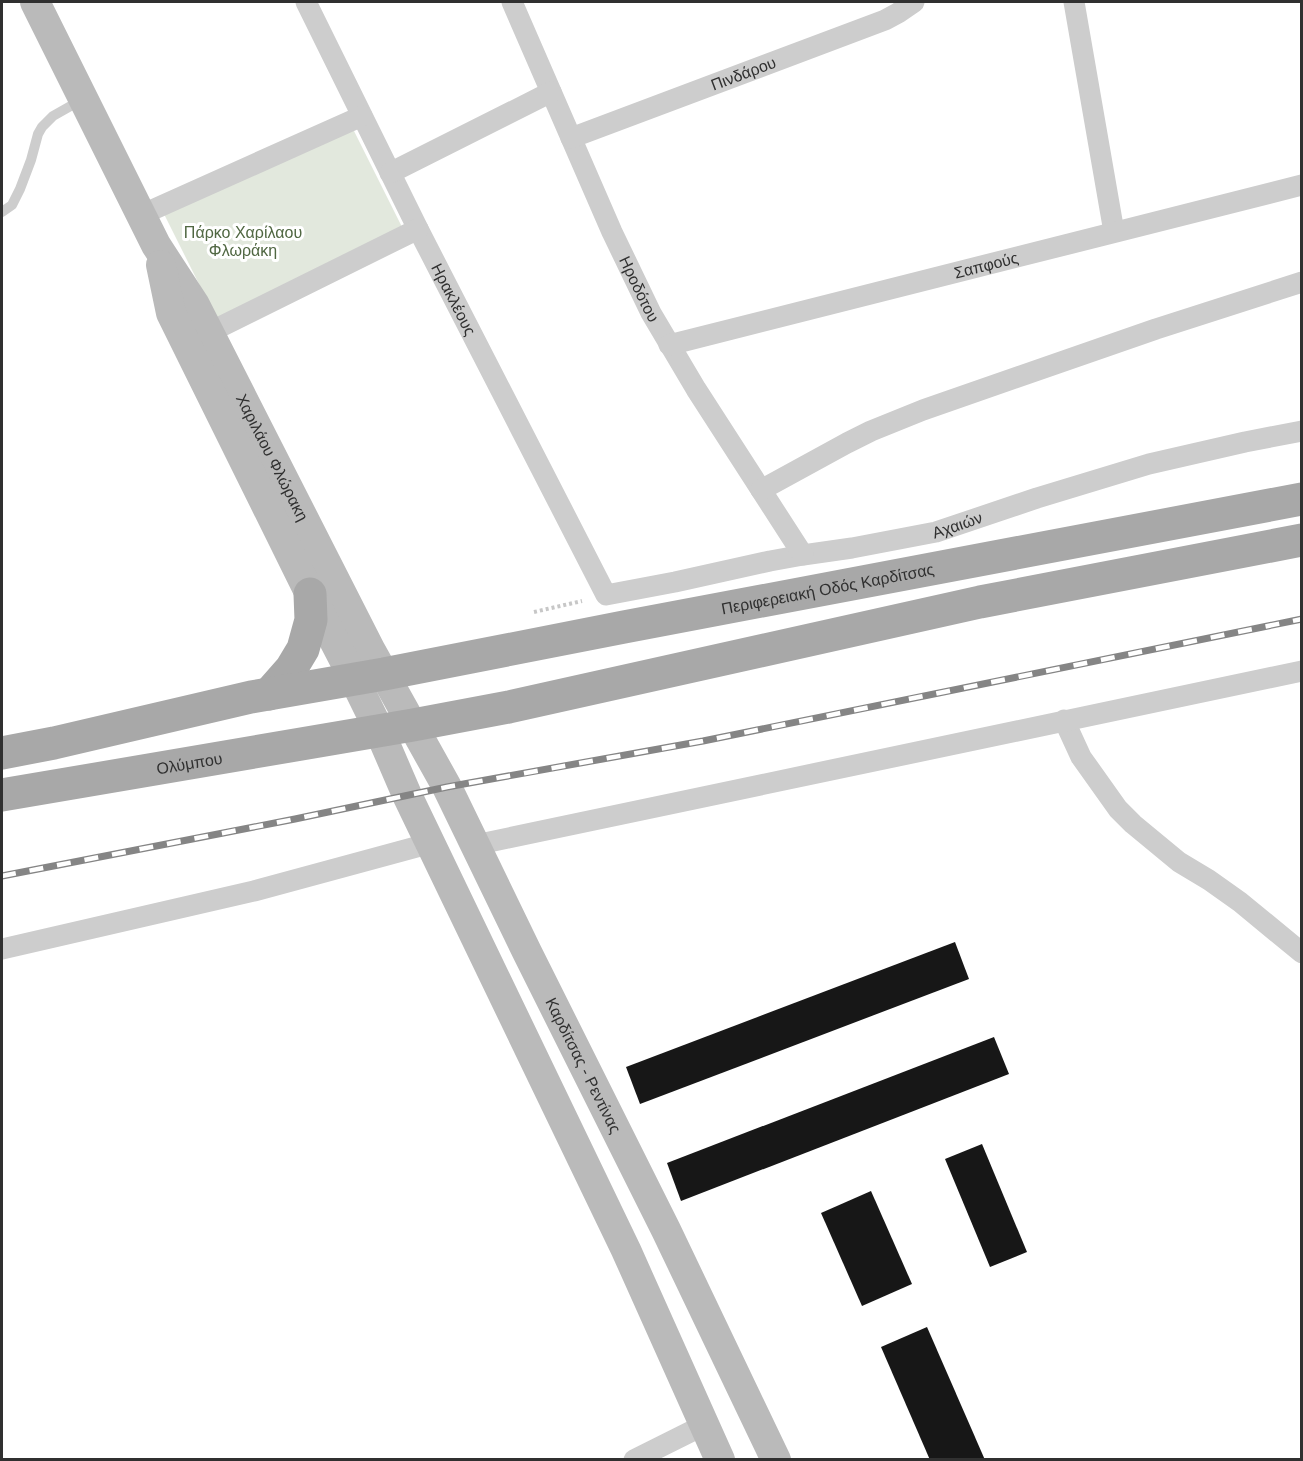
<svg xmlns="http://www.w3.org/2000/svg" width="1303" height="1461" viewBox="0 0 1303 1461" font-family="Arial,sans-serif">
<rect width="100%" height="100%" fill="#fff"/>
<path fill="#e2e8dd" d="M352,127l51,102 -187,89 -52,-104z"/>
<g fill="#171717">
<path d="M955,942l14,37 -329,125 -14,-37z"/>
<path d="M994,1037l15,37 -328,127 -14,-38z"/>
<path d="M982,1144l45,108 -37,15 -45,-108z"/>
<path d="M871,1191l41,93 -50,22 -41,-93z"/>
<path d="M927,1327l58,133h-55l-49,-113z"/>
</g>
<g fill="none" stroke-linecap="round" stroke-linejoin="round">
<path stroke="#c7c7c7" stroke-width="4" stroke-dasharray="3 3" stroke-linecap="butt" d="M534,612l48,-11"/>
<path stroke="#cdcdcd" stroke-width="10" d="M2,212l10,-7 8,-16 11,-29 7,-26 4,-7 11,-11 30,-17"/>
<g stroke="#cdcdcd" stroke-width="21">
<path id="s1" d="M306,2l112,227 188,366 69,-13 95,-21 33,-6 49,-7 84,-16 101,-34 112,-34 96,-22 57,-11"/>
<path id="s2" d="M512,2l100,230 39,81 45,76 107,166"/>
<path d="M1074,2l40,230"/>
<path id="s3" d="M571,138l314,-118 13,-7 16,-11"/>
<path d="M390,173l161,-81"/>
<path d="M141,215l221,-99"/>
<path d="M208,333l210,-104"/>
<path id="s4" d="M669,345l633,-160"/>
<path d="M761,490l86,-47 24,-12 52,-21 233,-81 146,-47"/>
<path d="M1064,720l17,37 37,52 15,15 46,38 30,18 31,22 62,51"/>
<path d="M475,845l827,-174"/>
<path d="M2,949l252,-58 177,-48"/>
<path d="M634,1460l70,-35"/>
</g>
<g stroke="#bababa" stroke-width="30">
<path id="s5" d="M35,2l121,243 39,60 175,344 77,138 80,165 139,278 110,230"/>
<path d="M161,265l10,48 139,281 44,85 25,51 28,65 219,455 94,210"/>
</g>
<g stroke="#a8a8a8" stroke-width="33">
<path d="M269,694l22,-25 12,-20 8,-29 -1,-26"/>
<path id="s6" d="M2,753l52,-10 197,-46 133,-23 240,-47 678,-128"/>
<path id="s7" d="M2,795l411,-70 96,-18 471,-105 322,-62"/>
</g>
<defs>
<path id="rail" d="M2,876l293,-57 152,-32 256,-46 599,-122"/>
</defs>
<use href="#rail" stroke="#858585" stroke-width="7"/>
<use href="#rail" stroke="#fff" stroke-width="4.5" stroke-dasharray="14" stroke-linecap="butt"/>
</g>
<g text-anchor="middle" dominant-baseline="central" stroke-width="6" stroke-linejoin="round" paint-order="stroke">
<g font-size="16" fill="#303030" stroke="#fff">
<text stroke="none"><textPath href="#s3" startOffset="184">Πινδάρου</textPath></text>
<text stroke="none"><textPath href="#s4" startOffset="327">Σαπφούς</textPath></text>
<text stroke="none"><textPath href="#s2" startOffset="314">Ηροδότου</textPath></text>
<text stroke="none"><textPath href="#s1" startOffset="332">Ηρακλέους</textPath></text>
<text stroke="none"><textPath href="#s5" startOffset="514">Χαριλάου Φλώρακη</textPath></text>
<text stroke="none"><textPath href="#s1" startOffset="1023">Αχαιών</textPath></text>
<text stroke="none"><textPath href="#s6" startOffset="842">Περιφερειακή Οδός Καρδίτσας</textPath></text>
<text stroke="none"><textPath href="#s7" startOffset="190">Ολύμπου</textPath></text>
<text stroke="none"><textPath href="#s5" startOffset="1197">Καρδίτσας - Ρεντίνας</textPath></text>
</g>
<g font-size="16" fill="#506742" stroke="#fff">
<text x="243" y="232">Πάρκο Χαρίλαου<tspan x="243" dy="18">Φλωράκη</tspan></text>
</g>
</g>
<rect width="1303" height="1461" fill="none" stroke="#303030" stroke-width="6"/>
</svg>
